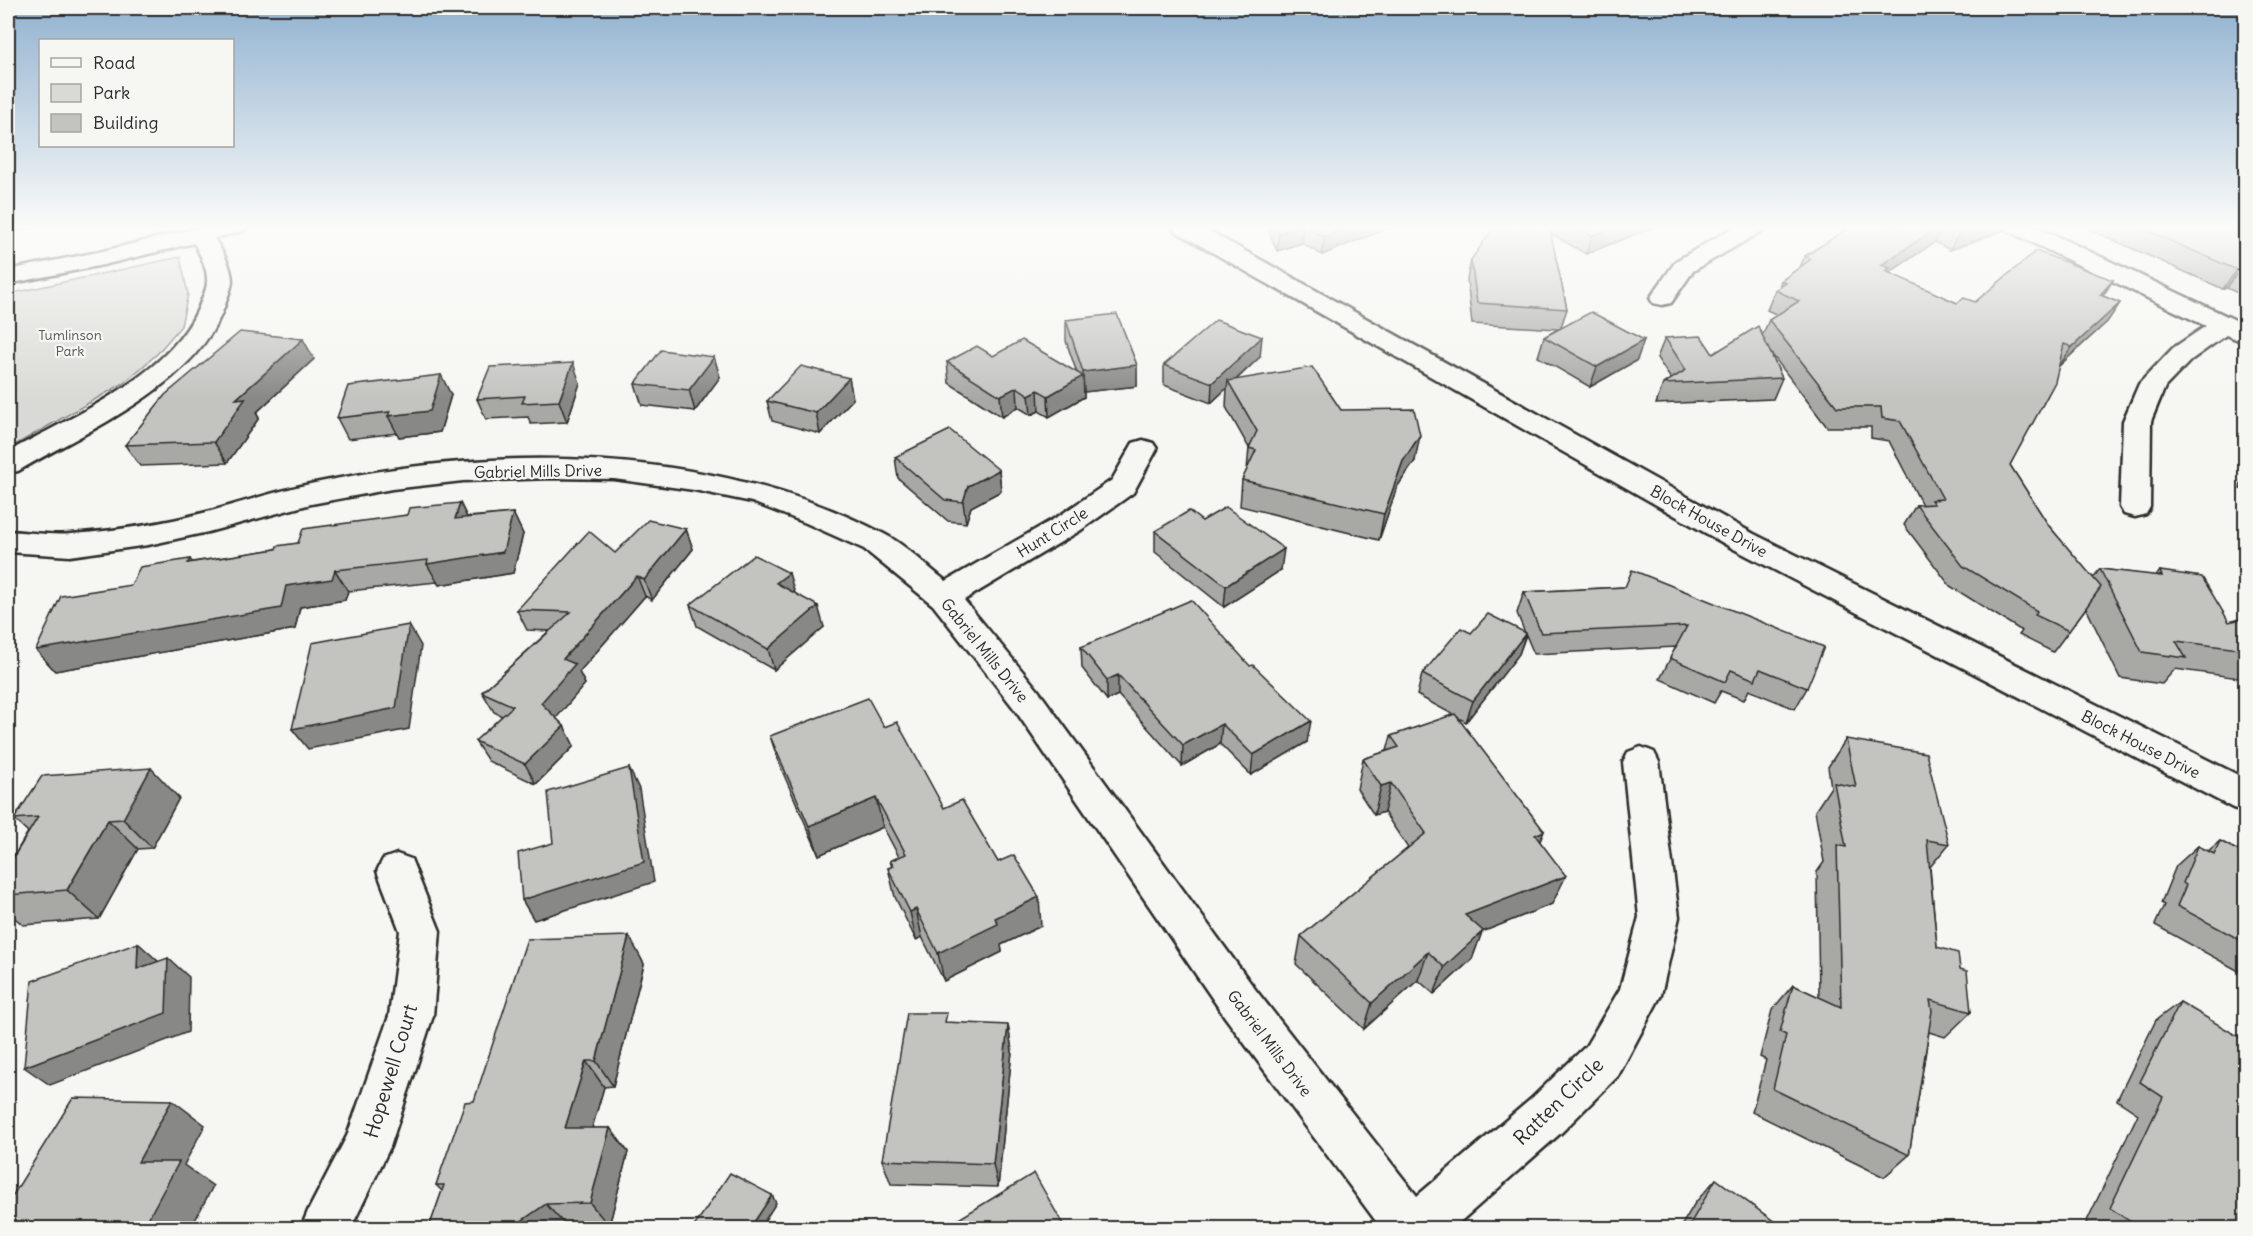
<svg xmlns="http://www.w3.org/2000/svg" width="2253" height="1236" viewBox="0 0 2253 1236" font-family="Delius,sans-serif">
<rect width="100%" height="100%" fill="#f6f6f2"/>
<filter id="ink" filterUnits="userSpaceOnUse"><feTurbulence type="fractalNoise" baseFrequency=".0167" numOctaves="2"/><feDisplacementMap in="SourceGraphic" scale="12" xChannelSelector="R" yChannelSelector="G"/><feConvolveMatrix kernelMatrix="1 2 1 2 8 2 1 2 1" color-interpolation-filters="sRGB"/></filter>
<g filter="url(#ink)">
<path fill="#d9d9d5" stroke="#828280" stroke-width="1.5" d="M180,257l8,37 -7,32 -24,28 -33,29 -116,66v-155z"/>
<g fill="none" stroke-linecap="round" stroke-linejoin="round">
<defs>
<g id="minor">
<path d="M206,226h40l-3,5 -29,7c8,13 17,27 18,42 0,7 -4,15 -6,22 -27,83 -138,128 -208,169l-10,2v-21c65,-37 168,-77 194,-153 2,-5 5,-11 5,-17 1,-14 -7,-27 -13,-39l-91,22 -95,19v-14l95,-19z"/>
<path d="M1172,226h28l554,308 492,245v33l-13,-4 -501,-260 -557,-317z"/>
<path d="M1736,226h29l-3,5 -69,40 -22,32 -9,2 -9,-2 -3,-5 26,-37z"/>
<path d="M2005,226h30l211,99v18l-20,-8 -35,25 -26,27 -14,34 -1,86 -4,7 -11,3 -11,-3 -4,-7 3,-86 16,-37 34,-36 33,-22 -198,-95z"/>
<path d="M1143,440l10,3 4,6 -24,44 -52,37 -117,70 73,89 218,300 162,207 114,-97 55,-53 34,-57 19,-72 -16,-155 5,-10 13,-5 13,5 5,10 20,155 -18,78 -43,81 -55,55 -110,97h-72l-156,-211 -212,-310 -80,-102 -69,-56 -58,-26 -54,-21 -58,-12 -80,-11 -63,-1 -88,3 -71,8 -81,15 -103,28 -60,13 -78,11 -62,-4v-21c21,1 43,5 63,3 47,-3 95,-11 140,-23 33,-9 66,-20 99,-27 186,-40 402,-39 574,50 22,11 42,32 62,47l113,-65 53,-36 21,-37z"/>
<path d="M397,854l14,5 29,72 -7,85 -43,131 -39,81h-50l7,-17 39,-75 42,-120 11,-85 -23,-60 6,-12z"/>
</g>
</defs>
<use href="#minor" stroke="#2b2b2b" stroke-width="5"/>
<use href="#minor" fill="#f6f6f2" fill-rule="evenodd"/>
</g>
<g fill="#a8a8a5" stroke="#2b2b2b" stroke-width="1.5">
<path d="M1270,226h122l-70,29 -20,-12 -25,8 -7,-17z"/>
<path d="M1506,226h150l-70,28 -36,-21 17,76 -6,18 76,33 -47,27 -52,-30 6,-20 14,-8 -86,-5 -5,-45 4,-19z"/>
<path d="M1852,226h155l-2,4 -55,20 -15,-8 -46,31 68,30 18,-1 138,-22 -10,16 17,7 -13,19 -48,44 -49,99 39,61 44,52 7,-9 56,7 4,-5 69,51 17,-4v61l-71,-10 -13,15 -42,-6 -34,-70 -33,44 -34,-17 3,-4 -72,-45 -46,-61 12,-20h6l-33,-64 -18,-3v-11h-44l-57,-75 12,26 -9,21 -117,5 7,-20 8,-5 -14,-21 8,-20 48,16 49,-18 7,-16 9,-5 -11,-5 8,-20 4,-2 2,-7 19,-14 5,-11z"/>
<path d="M2082,226h164v71l-19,-9 -4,1z"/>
<path d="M1066,320l71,45v21l-53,6v-1v6l-35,20 -10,-6 -8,4 -13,-8 -16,10 -53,-34 -2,-21 46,-6 84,17 -11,-32z"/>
<path d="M714,357l6,20 -25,34 -53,-6 -7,-21z"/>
<path d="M1260,357l-24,23 105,30 74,51 -18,26 -18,53 -139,-34 2,-26 5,-10 2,-22 -23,-41 1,-19 -16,15 -47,-18v-20z"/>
<path d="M314,359l-58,54 3,5 -32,45 -87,3 -15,-21z"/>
<path d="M441,375l10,20 -11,37 -41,5 -2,-4 -49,6 -11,-21z"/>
<path d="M849,378l4,21 -33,35 -48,-13 -5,-20z"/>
<path d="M580,383l-13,39 -36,2 -3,-7 -42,2 -9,-20z"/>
<path d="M2246,443v48l-6,-2 5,-34 -5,-2z"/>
<path d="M895,457l104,13 2,21 -30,16 -5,16 -18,-2 -50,-43z"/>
<path d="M460,503l7,14 46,-4 10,21 -10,39 -74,12 -2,-3 -89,9 -3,9 -45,7 -5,22 -240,42 -19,-21 95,-65 59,-26 2,3 84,-13 131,-34z"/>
<path d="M1202,521l79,49 -57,37 -69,-55v-21z"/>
<path d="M686,529l7,20 -41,51 -7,-4 -66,76 6,12 -29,34 8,8 10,20 -38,38 -48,-23 -13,-20 27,-25 -8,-4 -12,-20 67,-61 -22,-1 -10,-20 98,-57z"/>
<path d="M1625,587l182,101 -12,21 -46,-19 -5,10 -23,-9 -7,12 -54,-24 16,-32 -142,7 -8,-19 -7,19 -53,68 -9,-5 87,114 -4,10 12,63 -70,28 -10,27 -38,35 -16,-14 -54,49 -68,-65 5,-28 107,-88 -24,-36 -10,3 -17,-26 6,-30 24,-8 4,-15 63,-21 -37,-20 5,-21 49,-41h54l-8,-20 7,-21z"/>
<path d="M795,593l29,34 -50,43 -77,-44 -7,-21z"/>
<path d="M1081,647l226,95 -56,33 -31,-31 -38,22 -64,-71 -11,5 -25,-32z"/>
<path d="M884,727l60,81 54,54 43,64 -40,19 1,7 -58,29 -22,-44 -6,3 -21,-43 -7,-29 4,-1 -2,-6 9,-4 -16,-30 -64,28 -39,-89 -10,-30z"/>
<path d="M1846,739l103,105 -19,23 7,80 23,22 11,43 -26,25 -16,-5 -20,123 -25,22 -132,-65 14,-52 -6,-3 12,-47 21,-25 26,12 -2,-125 7,-10 -9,-51 16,-24 -3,-20z"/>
<path d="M179,798l-27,50 -14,1 -39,70 -76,6 -15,-13v-46l20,-34 -14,-13z"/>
<path d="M2220,841l26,14v120l-91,-50 9,-20 -3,-2 15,-37 22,-20 10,5z"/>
<path d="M629,936l15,28 -31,122 -9,1 -12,41h18l18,24 -19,74 -42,1 -2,1h-136l13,-37 -6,-6 38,-84z"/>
<path d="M2180,1002l64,95 2,131h-153l-7,-5 52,-109 -21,-14 39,-80z"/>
<path d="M1008,1025l4,26 -14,136 -107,-3 -9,-24z"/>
<path d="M1716,1179l67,49h-103l15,-25z"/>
</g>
<g fill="#888886" stroke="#2b2b2b" stroke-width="1.5">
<path d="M8,226h32l-32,8z"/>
<path d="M1300,226h3l-1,17 -25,8 2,-18z"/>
<path d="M1350,226h42l-70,29 2,-18z"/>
<path d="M1617,226h39l-70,28 6,-18z"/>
<path d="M1940,226h3l-8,16 -48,32 -6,-9z"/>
<path d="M1973,226h34l-2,4 -55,20 10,-19z"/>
<path d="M2240,269l-13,19 -4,1 14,-19z"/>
<path d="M2113,280l-12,19 -1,-4z"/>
<path d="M2120,303l-13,19 -48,44 13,-19z"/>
<path d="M1262,337l-2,20 -30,28 -2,-4 -1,7 -16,15 1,-20z"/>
<path d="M303,339l11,20 -58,54 3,5 -32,45 -13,-21 22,-43z"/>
<path d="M1644,340l-7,20 -47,27 7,-20z"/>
<path d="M714,357l6,20 -25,34 -6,-21z"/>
<path d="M573,363l7,20 -13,39 -8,-21z"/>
<path d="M1137,365v21l-53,6 -1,-20z"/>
<path d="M441,375l10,20 -11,37 -41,5 -11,-21z"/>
<path d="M1083,376l1,21 -35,20 -1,-21z"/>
<path d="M849,378l4,21 -33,35 -4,-21z"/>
<path d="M1017,387l1,20 -16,10 -2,-21z"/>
<path d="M1038,390l1,21 -8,4 -2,-20z"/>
<path d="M1420,435l-5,26 -18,26 -18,53 5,-26 19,-53z"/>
<path d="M999,470l2,21 -30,16 -5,16 -3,-21 5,-16z"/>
<path d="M460,503l10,21 -15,-5z"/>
<path d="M513,513l10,21 -10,39 -74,12 -12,-21z"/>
<path d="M686,529l7,20 -41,51 -8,-20z"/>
<path d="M1284,549l-3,21 -57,37 2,-21z"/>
<path d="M335,570l13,21 -3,9 -45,7 -5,22 -240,42 -19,-21z"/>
<path d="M789,573l6,21 -19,-11z"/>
<path d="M637,576l8,20 -66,76 6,12 -33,39 -11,-20 22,-44z"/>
<path d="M818,606l6,21 -50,43 -6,-21z"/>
<path d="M409,625l12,21 -12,83 -101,20 -16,-20z"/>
<path d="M1526,633l-7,21 -53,68 7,-21z"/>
<path d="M1118,675v20l-11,5v-20z"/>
<path d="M1311,721l-4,21 -56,33 2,-20z"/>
<path d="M1222,724l-2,20 -38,22 1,-21z"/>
<path d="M564,726l10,20 -38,38 -11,-20z"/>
<path d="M151,768l28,30 -27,50 -29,-29z"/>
<path d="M629,768l10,21 15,93 -120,38 -12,-20z"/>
<path d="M1391,783l-7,29 -10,3 7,-29z"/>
<path d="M876,798l7,29 -64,28 -10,-29z"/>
<path d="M108,820l30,29 -39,70 -32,-29z"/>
<path d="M1544,831l-12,29 3,-25z"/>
<path d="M1566,876l-14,28 -70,28 -10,27 -38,35 31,-79z"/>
<path d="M1039,897l2,29 -40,19 1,7 -58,29 -6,-28 57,-35z"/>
<path d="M916,909l6,28 -6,3 -6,-28z"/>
<path d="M629,936l15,28 -31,122 -17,-25z"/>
<path d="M138,943l21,19 -22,7z"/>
<path d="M1428,952l-10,28 -54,49 8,-26z"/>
<path d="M168,958l21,19 -1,55 -138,53 -26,-18z"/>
<path d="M1008,1025l4,26 -14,136 -5,-23z"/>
<path d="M586,1061l18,26 -19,65 -20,-24z"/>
<path d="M172,1100l33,25 -21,40 29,21 -22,42h-48l-5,-66z"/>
<path d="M610,1128l18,24 -19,74 -19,-23z"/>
<path d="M772,1195l4,8 -16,25h-10z"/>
<path d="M546,1204l21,23 -2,1h-54z"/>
</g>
<g fill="#c3c3c0" stroke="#2b2b2b" stroke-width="1.5">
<path d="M1276,226h24l-21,7z"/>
<path d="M1306,226h44l-26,11z"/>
<path d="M1506,226h43l18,83 -90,-6 -6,-43 23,-33 10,2z"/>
<path d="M1574,226h43l-25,10z"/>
<path d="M1852,226h88l-59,39 9,3 -5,3 72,32 7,-5 11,4 61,-51 77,29 -13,15 20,8 -48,44 -8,-3 -9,38 -45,83 39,61 52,61 -32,44 -34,-16 2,-4 -74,-45 -47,-61 18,-1 -3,-4 12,-1 -43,-78 -18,-3 -1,-11h-44l-68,-87 30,-19 -24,-11 11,-7 -5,-2 30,-22 -6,-3z"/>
<path d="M1951,226h22l-13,5z"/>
<path d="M2136,226h110v45l-6,-2 -3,1z"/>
<path d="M1591,312l53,28 -47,27 -53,-30z"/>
<path d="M1117,314l20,51 -54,7 -17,-52z"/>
<path d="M1216,320l46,17 -50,46 -48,-18z"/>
<path d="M1758,326l24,52 -119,6 23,-14 -21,-32 36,-2 12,18z"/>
<path d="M240,332l63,7 -67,60 10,-1 -32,44 -89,3 40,-50z"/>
<path d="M1022,340l61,36 -35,20 -10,-6 -9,5 -12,-8 -17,9 -53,-34 30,-16 16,10z"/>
<path d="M661,350l53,7 -25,33 -54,-6z"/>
<path d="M573,363l-14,38 -37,2 3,-7 -48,3 13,-32z"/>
<path d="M801,366l48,12 -33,35 -49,-12z"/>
<path d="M1312,367l29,43 73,-1 6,26 -17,26 -19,53 -142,-34 14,-30 -7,-2 8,-17 -29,-50z"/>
<path d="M441,375l-11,36 -42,5 2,-4 -53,6 11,-32z"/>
<path d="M950,430l49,40 -31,16 -5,16 -18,-2 -50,-43z"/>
<path d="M460,503l-5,16 58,-6 -10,39 -76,12 1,-4 -93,10 -3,9 -46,7 -5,22 -245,42 25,-54 70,-11 9,-18 50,-8 -2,4 88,-14 1,-3 21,-3 5,-14 104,-14 2,-7z"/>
<path d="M1226,507l58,42 -58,37 -71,-55 34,-20 13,10z"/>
<path d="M648,520l38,9 -42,51 -7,-4 -74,83 12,5 -34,39 23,23 -39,38 -50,-23 38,-35 -31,-14 89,-80 -54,-2 72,-79 26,22z"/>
<path d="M754,555l35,18 -13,10 42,23 -50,43 -78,-44z"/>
<path d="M2100,569l62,7 -2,-5 42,6 27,45 17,-4v32l-70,-9 10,17 -44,-6z"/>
<path d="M1632,570l192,77 -17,41 -47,-19 -5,11 -24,-10 -6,12 -55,-24 17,-32 -146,7 -17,-41 101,-5z"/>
<path d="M1191,600l59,66 3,-1 58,56 -58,34 -31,-31 -39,21 -65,-70 -11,5 -26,-33z"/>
<path d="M1488,614l38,19 -53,68 -51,-27 39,-46 10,5z"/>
<path d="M409,625l-13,83 -104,21 20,-86z"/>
<path d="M868,698l16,29 13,-5 47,86 18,-8 36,62 16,-7 25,42 -44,21 3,6 -60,29 -22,-44 -6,3 -22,-44 6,-2 -4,-5 16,-7 -30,-56 -67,28 -39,-90z"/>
<path d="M1455,714l89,117 -9,4 31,41 -101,39 18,16 -39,36 -16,-15 -56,51 -71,-67 125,-103 -35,-50 -10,3 -18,-27 36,-12 -8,-11z"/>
<path d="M1846,739l80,14 23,91 -22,-4 10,107 21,6 2,16 7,2 4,41 -41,-12 2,11 -23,144 -136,-66 13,-54 -6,-3 13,-47 48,22 -4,-162 9,2 -12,-64 22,4z"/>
<path d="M151,768l-28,51 -15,1 -41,70 -59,5v-29l30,-49 -24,2 28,-43z"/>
<path d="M629,768l15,94 -122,38 -4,-47 35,-10 -5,-51z"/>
<path d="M2220,841l26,14v88l-69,-37 9,-21 -3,-2 15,-37 16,8z"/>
<path d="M629,936l-33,125h-10l-21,67h45l-20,75 -44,1 -35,24h-82l15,-43h-8l29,-83 9,-1 53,-162z"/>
<path d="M138,943l-1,26 31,-11 -2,55 -142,54 8,-86z"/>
<path d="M2180,1002l66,39v53l-2,3 2,1v130h-106l-30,-20 53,-111 -23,-15z"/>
<path d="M907,1013h40l-2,9 63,3 -15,139 -111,-4z"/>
<path d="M73,1098l99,2 -34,62h41l-36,66h-135v-25z"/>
<path d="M730,1173l42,22 -22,33h-57z"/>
<path d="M1034,1173l31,55h-121z"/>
<path d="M1716,1179l67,49h-90l-4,-2z"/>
</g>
</g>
<linearGradient id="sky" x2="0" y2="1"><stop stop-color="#91b2d0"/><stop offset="0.57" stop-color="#fbfbf9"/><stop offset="1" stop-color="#fbfbf9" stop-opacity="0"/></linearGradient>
<rect width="2253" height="399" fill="url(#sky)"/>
<g text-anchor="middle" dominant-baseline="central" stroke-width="4.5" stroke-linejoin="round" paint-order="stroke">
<g font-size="14" fill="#565656" stroke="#f6f6f2">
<text x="70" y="335">Tumlinson<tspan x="70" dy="16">Park</tspan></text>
</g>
<g font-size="16" fill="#2b2b2b" stroke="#f6f6f2">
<text transform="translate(538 471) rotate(-1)">Gabriel Mills Drive</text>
<text transform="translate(1709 521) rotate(29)">Block House Drive</text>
<text transform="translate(1052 532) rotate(-32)">Hunt Circle</text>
<text transform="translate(985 650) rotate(51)">Gabriel Mills Drive</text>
<text transform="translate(2141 744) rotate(27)">Block House Drive</text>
<text transform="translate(1270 1043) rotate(53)">Gabriel Mills Drive</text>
</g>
<g font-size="20" fill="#2b2b2b" stroke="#f6f6f2">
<text transform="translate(390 1071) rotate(-73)">Hopewell Court</text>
<text transform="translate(1558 1101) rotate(-44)">Ratten Circle</text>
</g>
</g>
<rect width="2253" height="1236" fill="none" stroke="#f6f6f2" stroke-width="30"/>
<rect x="15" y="15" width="2223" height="1206" fill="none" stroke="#2b2b2b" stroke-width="2" filter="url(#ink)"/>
<rect x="39" y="39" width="195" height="108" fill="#f6f6f2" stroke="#a5a5a2" stroke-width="1.5"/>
<rect x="51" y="58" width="30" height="9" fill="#f6f6f2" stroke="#a5a5a2" stroke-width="1.5"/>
<text x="93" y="69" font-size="18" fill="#2b2b2b">Road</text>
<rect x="51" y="84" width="30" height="18" fill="#d9d9d5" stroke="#a5a5a2" stroke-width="1.5"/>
<text x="93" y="99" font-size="18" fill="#2b2b2b">Park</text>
<rect x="51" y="114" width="30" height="18" fill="#c3c3c0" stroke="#a5a5a2" stroke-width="1.5"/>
<text x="93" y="129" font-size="18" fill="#2b2b2b">Building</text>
</svg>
